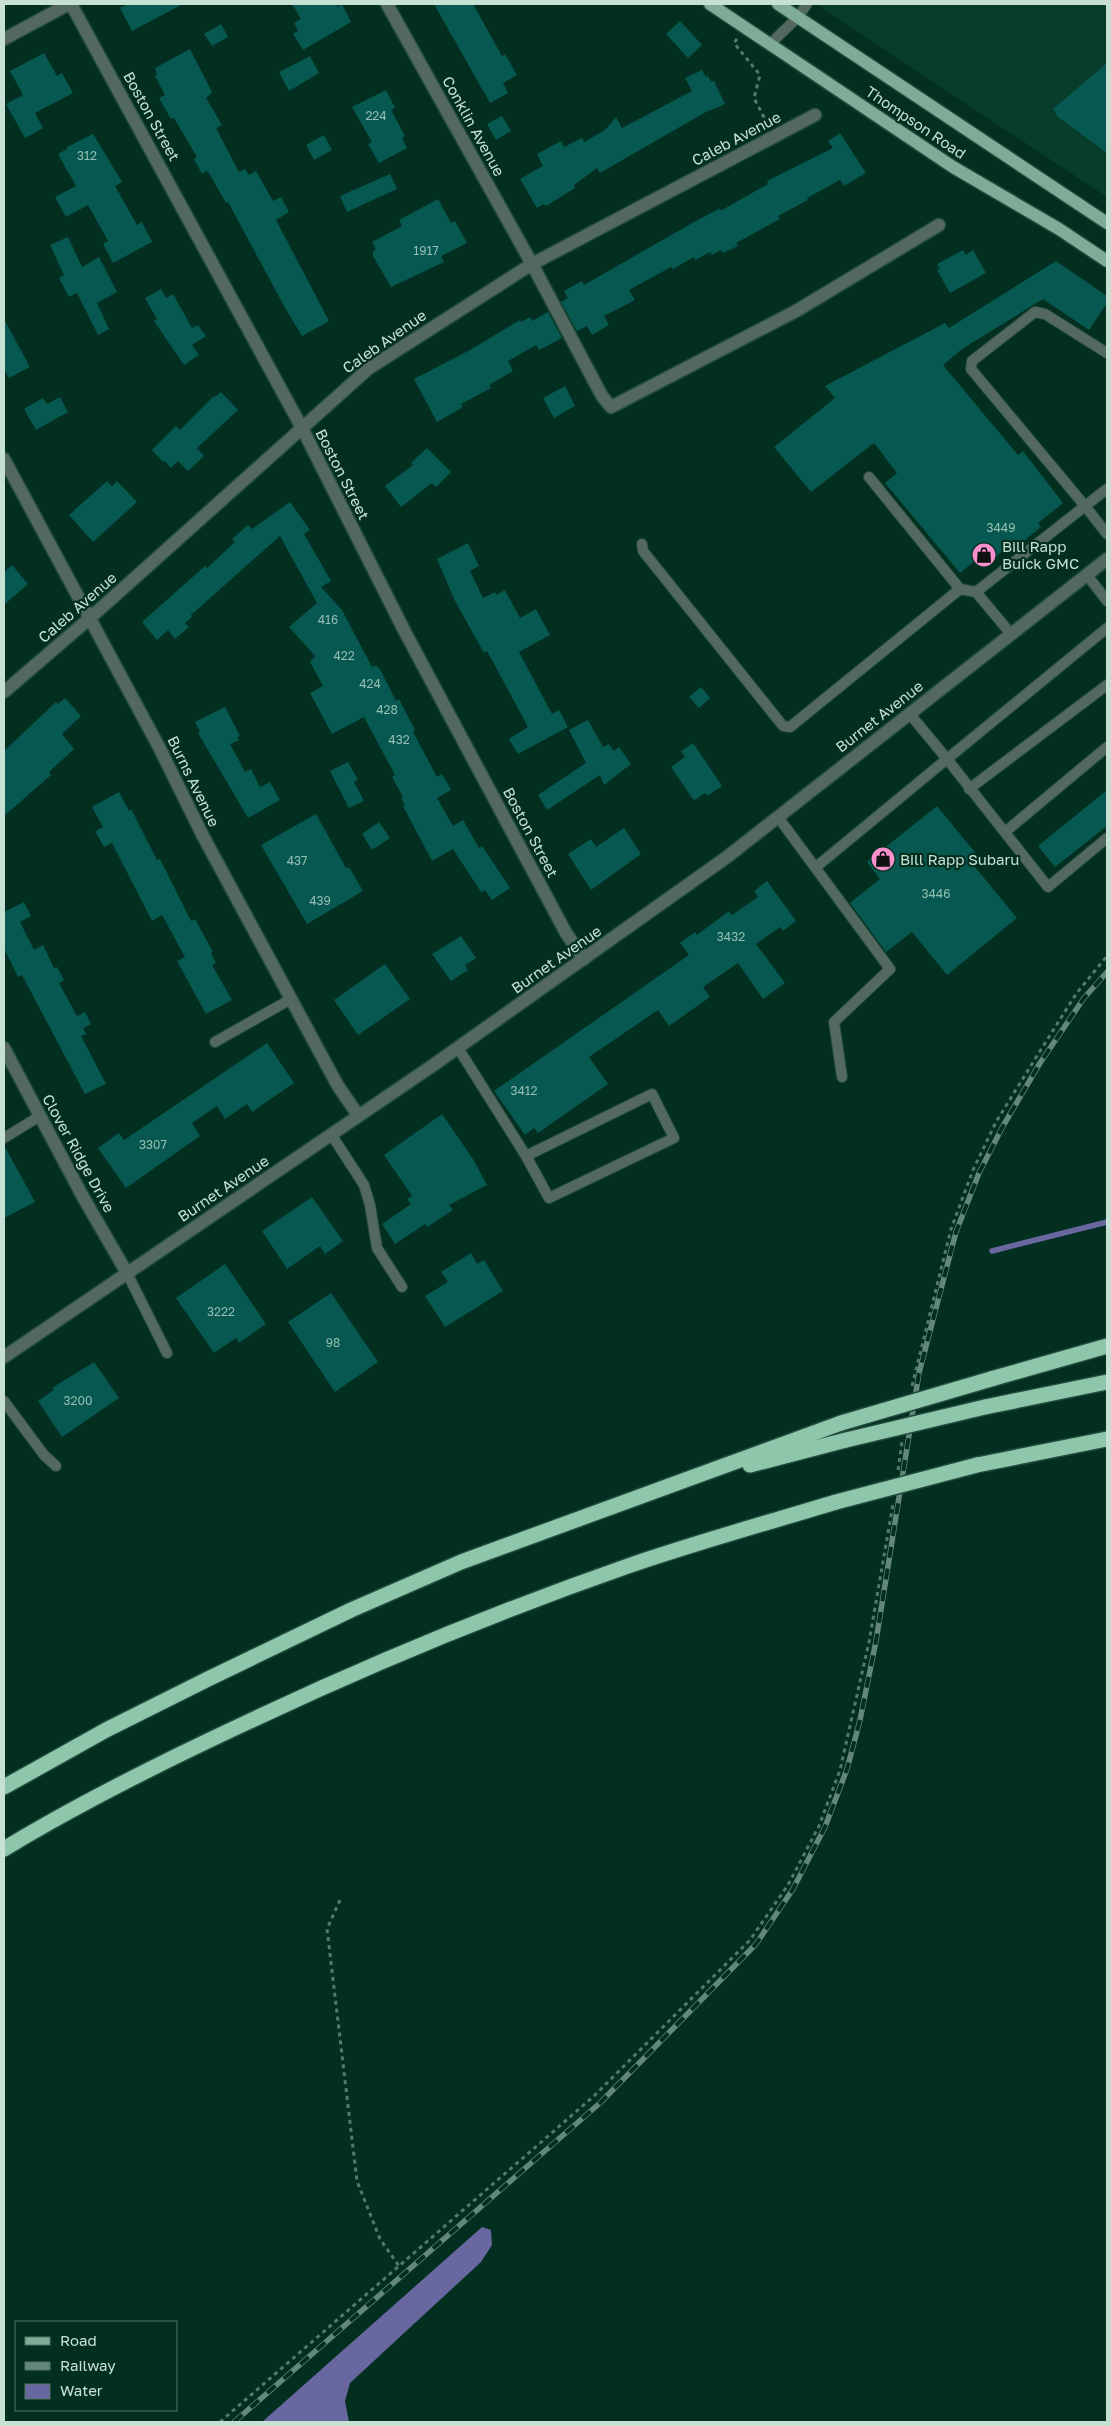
<svg xmlns="http://www.w3.org/2000/svg" width="1111" height="2426" viewBox="0 0 1111 2426" font-family="'Golos Text',sans-serif">
<rect width="100%" height="100%" fill="#022f1f"/>
<path fill="#083d2b" d="M817,4h290v193l-257,-170z"/>
<path fill="#6967a0" d="M482,2227l9,3 1,15 -11,17 -131,121 -5,18 4,21h-87z"/>
<g fill="none" stroke-linecap="round" stroke-linejoin="round">
<path stroke="#6967a0" stroke-width="5.5" d="M992,1251l115,-29"/>
</g>
<g fill="#065850">
<path d="M128,4h55l-51,27 -12,-23z"/>
<path d="M292,4h44l1,3 5,-3 9,18 -48,28 -10,-16 5,-3 -4,-8 7,-4z"/>
<path d="M434,4h39l29,52 3,-2 12,21 -14,8 5,10 -18,10z"/>
<path d="M680,21l22,24 -14,13 -22,-24z"/>
<path d="M221,24l7,13 -16,9 -8,-12z"/>
<path d="M190,49l22,43 -6,6 16,27 -6,3 23,44 6,-3 4,6 7,-4 17,30 8,-4 8,15 -13,8 53,101 -27,15 -18,-30 -56,-104 -2,1 -17,-30 -2,-2 -5,3 -8,-15 3,-2 -23,-39 -3,1 -12,-21 6,-3 -10,-19 2,-1 -2,-7z"/>
<path d="M44,53l13,23 5,-3 11,20 -38,20 8,15 -18,10 -19,-34 17,-9 -13,-24z"/>
<path d="M310,56l9,17 -30,18 -10,-19z"/>
<path d="M1107,63v90l-49,-36 -5,-8z"/>
<path d="M702,70l4,7 2,-1 3,6 3,-1 11,23 -21,9 -104,60 -3,-5 -23,17 1,3 -29,18 -2,-2 -7,4 -17,-29 23,-13 -6,-12 24,-13 3,6 18,-9 2,4 21,-12 11,-13 6,11 70,-37 -7,-13z"/>
<path d="M386,90l9,18 -4,2 14,26 -3,2 5,10 -28,15 -11,-19 4,-2 -20,-35z"/>
<path d="M502,116l9,15 -15,9 -9,-16z"/>
<path d="M840,133l26,40 -22,13 -4,-6 -33,18 1,2 -30,16 2,3 -44,24 2,3 -15,7 -2,-3 -9,5 -2,-3 -15,8 -1,-3 -21,12 -2,-2 -42,23 6,10 -31,16 5,9 -17,10 -5,-9 -10,5 -16,-29 7,-4 -4,-7 18,-10 2,4 110,-63 25,-13 3,1 46,-26 -1,-3 66,-33 -5,-7z"/>
<path d="M93,134l29,48 -7,4 22,39 5,-3 10,20 -39,21 -10,-19 5,-3 -20,-36 -22,12 -11,-20 21,-11 -18,-32 9,-5v-2z"/>
<path d="M324,135l8,15 -18,10 -8,-15z"/>
<path d="M390,174l7,15 -50,23 -7,-16z"/>
<path d="M438,199l13,24 4,-2 12,22 -26,13 3,6 -53,25 -18,-31v-5l3,-2 -4,-7 30,-16 -3,-6z"/>
<path d="M68,237l14,30 17,-10 18,35 -20,11 12,26 -11,6 -21,-42 -8,4 -10,-19 5,-3 -14,-30z"/>
<path d="M963,250l3,5 7,-5 13,23 -36,20 -13,-23 3,-1 -3,-5z"/>
<path d="M1056,261l51,35v7l-18,27 -46,-31 -81,50 -19,16 75,90 5,-4 40,52 -25,20 3,4 -26,21 -3,-3 -3,1 -20,16 -7,-7 -22,18 -75,-90 12,-10 -23,-30 -63,49 -37,-45 61,-49 -10,-12 120,-63 4,5z"/>
<path d="M161,289l5,9 7,-4 19,34 6,-3 8,11 -14,9 7,10 -15,10 -30,-44 3,-2 -12,-21z"/>
<path d="M548,312l14,26 -23,12 -3,-5 -28,16 5,10 -24,14 2,3 -30,16 2,3 -26,15 -23,-43 56,-29 50,-30 1,2 9,-5 2,4z"/>
<path d="M4,319l26,48 -21,11 -5,-9z"/>
<path d="M565,386l10,20 -21,12 -11,-20z"/>
<path d="M221,392l17,18 -41,38 7,8 -16,15 -10,-10 -7,7 -6,-7 -2,1 -11,-12 24,-24 4,4 34,-34 1,1z"/>
<path d="M60,397l8,15 -32,18 -12,-21 19,-11 4,6z"/>
<path d="M427,448l24,24 -15,15 -4,-4 -31,24 -16,-21 28,-21 -2,-2z"/>
<path d="M107,481l5,5 5,-5 20,21 -44,40 -24,-27z"/>
<path d="M290,502l20,28 -6,4 27,47 -10,6 21,23 30,57 4,-2 5,6 15,30 3,-2 16,31 -2,2 24,45 5,-3 9,16 -14,8 16,28 10,-6 16,28 3,-2 28,42 -18,12 -7,-10 -4,2 -28,-43 -21,12 -29,-55 2,-1 -4,-7 2,-1 -11,-20 3,-2 -31,-58 -32,17 -22,-41 13,-7 -13,-24 5,-6 -26,-29 28,-24 -37,-67 -89,79 1,2 -7,6 4,4 -14,12 -7,-9 -11,10 -15,-18 63,-56 2,2 28,-26 -3,-3 16,-14 4,4z"/>
<path d="M468,543l11,23 -9,5 13,27 12,-6 1,3 9,-5 15,28 16,-9 14,26 -31,17 33,62 7,-4 9,17 -50,27 -9,-15 19,-12 -36,-67 -5,-9 -3,2 -29,-52 -18,-42z"/>
<path d="M12,565l16,19 -24,21v-33z"/>
<path d="M701,687l9,11 -11,10 -10,-11z"/>
<path d="M65,698l16,18 -19,18 12,15 -25,23 2,3 -47,41v-65l52,-49 2,2z"/>
<path d="M225,707l15,29 -3,1 2,3 -9,4 15,28 6,-3 9,18 10,-5 10,18 -32,18 -50,-85 2,-1 -5,-10z"/>
<path d="M588,720l15,27 6,-3 5,7 5,-4 12,17 -27,21 -4,-10 -53,35 -9,-15 48,-32 -17,-33z"/>
<path d="M693,743l29,43 -15,10 -2,-3 -10,7 -3,-2 -21,-31 14,-10 -4,-6z"/>
<path d="M348,762l10,18 -4,2 10,19 -15,7 -19,-37z"/>
<path d="M1107,790v36l-52,41 -17,-21z"/>
<path d="M119,792l10,19 2,-2 26,51 3,-1 31,62 4,-2 18,33 -2,1 5,10 -4,2 20,35 -26,14 -29,-53 8,-4 -23,-42 -10,6 -40,-78 -8,4 -9,-16 8,-4 -11,-20z"/>
<path d="M937,806l45,55 -7,6 42,51 -70,57 -35,-43 -26,20 -36,-49 30,-24 -13,-17z"/>
<path d="M316,814l30,54 3,-1 14,24 -56,33 -46,-79z"/>
<path d="M379,822l11,16 -18,12 -10,-16z"/>
<path d="M624,828l17,26 -50,36 -23,-36 23,-15 5,8z"/>
<path d="M767,881l29,40 -13,10 -3,-4 -24,17 29,39 -22,16 -25,-36 -35,24 7,10 -41,29 -11,-16 -69,47 19,27 -70,49 -4,-5 -9,7 -31,-44 195,-136 -9,-12 15,-11 2,3 32,-24 3,4 26,-18 -4,-6z"/>
<path d="M24,902l7,14 -11,6 14,28 9,-5 11,23 3,-1 7,13 -5,3 18,33 8,-4 6,12 -8,4 3,6 -5,2 25,48 -21,10 -63,-119 -4,2 -14,-29v-36z"/>
<path d="M461,936l15,22 -11,7 3,5 -17,11 -19,-27z"/>
<path d="M385,964l25,35 -52,36 -24,-35z"/>
<path d="M267,1043l27,40 -42,29 -5,-8 -22,15 -8,-13 -25,17 8,13 -74,52 -28,-40 21,-15 5,7z"/>
<path d="M442,1114l31,45 14,26 -38,20 4,5 -26,17 -2,-3 -30,20 -13,-20 29,-20 -4,-5 5,-3 -28,-41z"/>
<path d="M4,1145l31,57 -31,16z"/>
<path d="M312,1197l31,44 -18,13 -5,-8 -33,23 -25,-38z"/>
<path d="M471,1253l6,11 7,-4 19,31 -58,36 -20,-31 23,-14 -7,-10z"/>
<path d="M225,1264l41,60 -27,19 -3,-5 -22,15 -38,-55z"/>
<path d="M331,1293l47,69 -43,30 -47,-70z"/>
<path d="M94,1362l25,36 -57,39 -24,-36 16,-11 -2,-2z"/>
</g>
<g fill="none" stroke-linecap="round" stroke-linejoin="round">
<defs>
<g id="service">
<path d="M770,44l28,-27 9,-13"/>
<path d="M1107,353l-62,-39 -10,-2 -63,49 -1,8 114,137 22,-17"/>
<path d="M869,477l91,112"/>
<path d="M642,544l1,7 140,175 7,1 170,-138 16,3"/>
<path d="M1087,575l20,26"/>
<path d="M1107,628l-160,131 101,128 59,-49"/>
<path d="M1011,634l-35,-42 109,-86 22,28"/>
<path d="M969,789l138,-104"/>
<path d="M778,817l112,152 -56,53 8,55"/>
<path d="M1005,832l102,-85"/>
<path d="M816,867l131,-108 -38,-46"/>
<path d="M215,1042l76,-43"/>
<path d="M458,1048l68,108 23,42 125,-60 -22,-44 -126,62"/>
<path d="M331,1134l33,51 6,20 7,43 25,39"/>
<path d="M4,1138l36,-22"/>
<path d="M127,1273l40,80"/>
<path d="M4,1401l40,54 12,11"/>
</g>
<g id="minor">
<path d="M71,4l231,424 103,204 161,301 18,26"/>
<path d="M387,4l145,260 70,132 9,11 185,-96 143,-86"/>
<path d="M4,39l65,-35"/>
<path d="M4,459l155,288 44,89 135,250 20,29"/>
<path d="M4,692l86,-74 278,-249 164,-105 283,-149"/>
<path d="M4,1048l79,149 44,76"/>
</g>
<path id="tertiary" d="M4,1357l428,-291 295,-209 380,-298"/>
<g id="primary">
<path d="M710,4l243,163 106,62 48,32"/>
<path d="M778,4l329,219"/>
</g>
<g id="motorway">
<path d="M991,1379l116,-33"/>
<path d="M985,1407l122,-25"/>
<path d="M750,1465l96,-25"/>
<path d="M977,1465l130,-26"/>
<path d="M4,1787l102,-57 104,-52 141,-68 110,-48 380,-139"/>
<path d="M4,1849c79,-48 162,-89 246,-128 123,-58 249,-110 378,-155 69,-24 139,-43 208,-64"/>
</g>
</defs>
<use href="#service" stroke="#214b3c" stroke-width="12"/>
<use href="#minor" stroke="#214b3c" stroke-width="15"/>
<use href="#tertiary" stroke="#214b3c" stroke-width="15"/>
<use href="#primary" stroke="#214b3c" stroke-width="15"/>
<use href="#motorway" stroke="#214b3c" stroke-width="18"/>
<g stroke="#557a6c" stroke-width="3" stroke-dasharray="4 4" stroke-linecap="butt">
<path d="M737,39l-3,4 26,32 -6,23 14,27"/>
<path d="M912,1386l39,-157 22,-59 23,-48 39,-63 41,-65 31,-38"/>
<path d="M898,1470l4,-28"/>
<path d="M340,1900l-13,29 30,252 23,58 19,27"/>
<path d="M220,2422l374,-326 156,-156 38,-55 31,-59 21,-56 29,-128 24,-138"/>
</g>
<use href="#service" stroke="#53695f" stroke-width="10"/>
<use href="#minor" stroke="#53695f" stroke-width="12"/>
<use href="#tertiary" stroke="#53695f" stroke-width="12"/>
<use href="#primary" stroke="#7eac96" stroke-width="12"/>
<use href="#motorway" stroke="#8ec6ac" stroke-width="15"/>
<defs>
<path id="rail" d="M234,2422l366,-319 156,-159 37,-55 32,-62 22,-58 13,-49 16,-79 43,-268 37,-141 23,-59 24,-47 37,-63 44,-65 23,-26"/>
</defs>
<use href="#rail" stroke="#638779" stroke-width="5.5"/>
<use href="#rail" stroke="#022f1f" stroke-width="4" stroke-dasharray="11" stroke-linecap="butt"/>
<defs>
<g id="motorway-bridge">
<path d="M841,1423l150,-44"/>
<path d="M846,1440l139,-33"/>
<path d="M836,1502l141,-37"/>
</g>
</defs>
<use href="#motorway-bridge" stroke="#214b3c" stroke-width="18" stroke-linecap="butt"/>
<use href="#motorway-bridge" stroke="#8ec6ac" stroke-width="15"/>
</g>
<defs>
<symbol id="shop-disc" viewBox="-11 -11 22 22"><circle r="9.5" fill="#f790cd" stroke="#022f1f"/><path d="M-5-2.5h2.3a2.7 3.5 0 0 1 5.4 0H5L5.5 6h-11ZM-1.5-2.5h3a1.5 2.3 0 0 0-3 0Z" fill="#111"/></symbol>
</defs>
<g fill-rule="evenodd">
<use href="#shop-disc" x="970" y="541" width="28" height="28"/>
<use href="#shop-disc" x="869" y="845" width="28" height="28"/>
</g>
<g text-anchor="middle" dominant-baseline="central" stroke-width="4.5" stroke-linejoin="round" paint-order="stroke">
<g font-size="12" fill="#96bfb3">
<text x="376" y="115">224</text>
<text x="87" y="155">312</text>
<text x="426" y="250">1917</text>
<text x="1001" y="527">3449</text>
<text x="328" y="619">416</text>
<text x="344" y="655">422</text>
<text x="370" y="683">424</text>
<text x="387" y="709">428</text>
<text x="399" y="739">432</text>
<text x="297" y="860">437</text>
<text x="936" y="893">3446</text>
<text x="320" y="900">439</text>
<text x="731" y="936">3432</text>
<text x="524" y="1090">3412</text>
<text x="153" y="1144">3307</text>
<text x="221" y="1311">3222</text>
<text x="333" y="1342">98</text>
<text x="78" y="1400">3200</text>
</g>
<g font-size="15" fill="#c6e1d4" stroke="#022f1f">
<text transform="translate(152 116) rotate(61)">Boston Street</text>
<text transform="translate(916 122) rotate(34)">Thompson Road</text>
<text transform="translate(474 126) rotate(61)">Conklin Avenue</text>
<text transform="translate(736 138) rotate(-28)">Caleb Avenue</text>
<text transform="translate(384 341) rotate(-35)">Caleb Avenue</text>
<text transform="translate(343 474) rotate(63)">Boston Street</text>
<text transform="translate(77 607) rotate(-41)">Caleb Avenue</text>
<text transform="translate(879 716) rotate(-38)">Burnet Avenue</text>
<text transform="translate(194 781) rotate(64)">Burns Avenue</text>
<text transform="translate(531 832) rotate(62)">Boston Street</text>
<text transform="translate(556 959) rotate(-35)">Burnet Avenue</text>
<text transform="translate(79 1153) rotate(61)">Clover Ridge Drive</text>
<text transform="translate(223 1188) rotate(-34)">Burnet Avenue</text>
</g>
<g font-size="15" fill="#c6e1d4" stroke="#022f1f" text-anchor="start">
<text x="1002" y="546">Bill Rapp<tspan x="1002" dy="17">Buick GMC</tspan></text>
<text x="900" y="859">Bill Rapp Subaru</text>
</g>
</g>
<rect width="1111" height="2426" fill="none" stroke="#c6e1d4" stroke-width="10"/>
<rect x="15" y="2321" width="162" height="90" fill="#022f1f" stroke="#507667"/>
<rect x="25" y="2337" width="25" height="8" fill="#7eac96" stroke="#507667"/>
<text x="60" y="2346" font-size="15" fill="#c6e1d4">Road</text>
<rect x="25" y="2362" width="25" height="8" fill="#638779" stroke="#507667"/>
<text x="60" y="2371" font-size="15" fill="#c6e1d4">Railway</text>
<rect x="25" y="2384" width="25" height="15" fill="#6967a0" stroke="#507667"/>
<text x="60" y="2396" font-size="15" fill="#c6e1d4">Water</text>
</svg>
